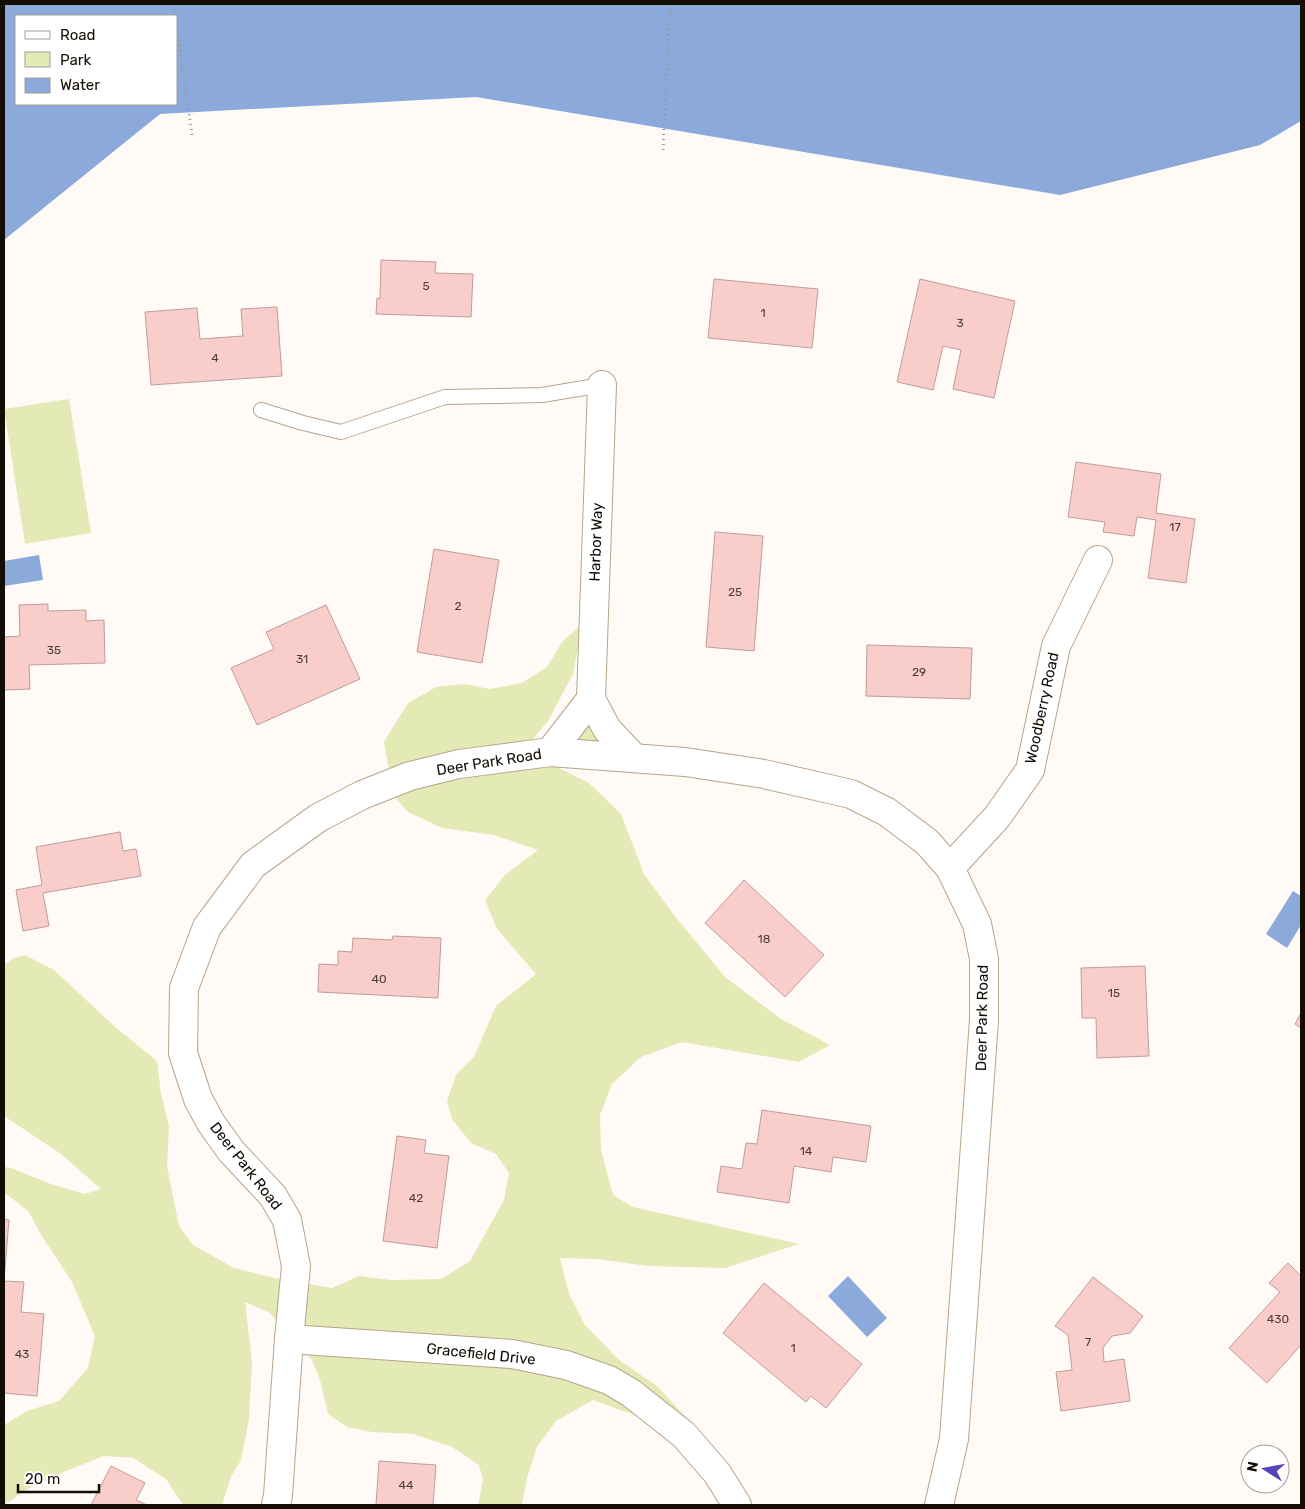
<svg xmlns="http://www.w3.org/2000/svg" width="1305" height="1509" viewBox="0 0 1305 1509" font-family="Rubik,sans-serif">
<rect width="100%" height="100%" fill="#fffaf5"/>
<g fill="#e4eab5">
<path d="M69,399l22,134 -66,11 -21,-135z"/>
<path d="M583,623l-10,51 -25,47 -18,22 25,23 34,17 32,31 23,60 30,41 51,62 56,42 49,26 -31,17 -117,-20 -41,15 -29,27 -12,31 1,35 12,45 20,12 166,37 -74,24 -77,-2 -51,-7 -37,-1 9,36 16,31 33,34 39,27 47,50 -81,-25 -30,-11 -37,21 -19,26 -10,31 -5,27h-44l5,-25 -4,-15 -27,-18 -39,-13 -41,-2 -25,-5 -19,-13 -8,-34 -8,-20 -42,-47 -25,-11 7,60 -3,57 -8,41 -10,17 -9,28h-39l-17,-26 -33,-21 -29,-2 -38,15 -35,16 -27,18v-80l23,-14 32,-10 29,-33 7,-32 -23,-54 -32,-49 -11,-21 -25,-20v-25l7,1 37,15 37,11 16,-5 -40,-35 -57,-38v-151l8,-6 13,-4 29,15 60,56 43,35 4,32 8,33 -2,40 12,60 14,19 41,23 41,10 57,10 27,-12 32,4 50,-1 29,-18 34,-61 5,-27 -13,-19 -25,-11 -19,-24 -5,-18 9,-26 18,-18 22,-51 40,-32 -39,-45 -12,-29 20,-25 33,-25 -44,-15 -52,-7 -34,-16 -15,-17 -9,-53 24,-39 28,-16 28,-3 26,5 32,-6 25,-16 15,-25z"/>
<path d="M591,707l32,47 -64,-6z"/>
</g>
<g fill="#8ba9db" fill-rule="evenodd">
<path d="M4,4h1297v117l-41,24 -200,50 -584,-98 -316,17 -156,126zM16,16h160v88h-160z"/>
<path d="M39,555l4,25 -39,6v-25z"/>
<path d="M1293,891l8,5v29l-14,23 -21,-14z"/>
<path d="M848,1276l39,42 -20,19 -39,-41z"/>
</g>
<g fill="#f8cdca" stroke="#be9d9b">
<path d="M381,260l55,2 -1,11 38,1 -2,43 -95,-3 1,-16 3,1z"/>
<path d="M714,279l104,10 -6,59 -104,-10z"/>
<path d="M920,279l95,22 -21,97 -41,-9 8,-39 -18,-4 -10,44 -36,-8z"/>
<path d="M277,307l5,69 -131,9 -6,-73 52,-4 3,31 43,-3 -2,-27z"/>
<path d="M1076,462l85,12 -5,39 39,6 -9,64 -38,-5 8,-58 -19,-3 -3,19 -31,-4 2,-10 -37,-5z"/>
<path d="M715,532l48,4 -9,115 -48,-4z"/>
<path d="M434,549l65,11 -17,103 -65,-11z"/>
<path d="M48,604v7l38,-1v11l18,-1 1,43 -76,2 1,24 -26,1v-53l16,-1 -1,-31z"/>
<path d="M326,605l34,74 -103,46 -26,-57 43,-19 -8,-17z"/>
<path d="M867,645l105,3 -2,51 -104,-3z"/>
<path d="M120,832l3,19 13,-2 5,27 -98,17 6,33 -26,5 -7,-41 26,-5 -6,-38z"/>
<path d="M744,880l80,75 -39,42 -80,-74z"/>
<path d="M393,936l48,2 -3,60 -120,-6 1,-28 19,1v-14l14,1 1,-14 39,2z"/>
<path d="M1145,966l4,90 -52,2 -1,-40h-14l-1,-50z"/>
<path d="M1301,1013v15l-6,-4z"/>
<path d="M762,1110l109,16 -5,36 -33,-5 -2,15 -37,-6 -5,37 -72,-11 4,-26 21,3 4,-26 11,1z"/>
<path d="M397,1136l29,4 -2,13 25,3 -12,92 -54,-7z"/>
<path d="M4,1219l5,1 -5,60z"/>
<path d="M1288,1263l13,13v69l-34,38 -38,-35 51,-56 -11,-9z"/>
<path d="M1093,1277l50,39 -13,17 -18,3 -9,12 1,14 20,-3 6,42 -69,10 -5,-39 16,-2 -4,-35 -13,-9z"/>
<path d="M4,1281l20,1 -3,30 23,2 -7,82 -33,-3z"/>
<path d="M764,1283l98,81 -36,44 -15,-12 -5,6 -83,-69z"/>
<path d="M379,1461l57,4 -3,40h-57z"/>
<path d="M111,1466l34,17 -9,17 11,5h-56z"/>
</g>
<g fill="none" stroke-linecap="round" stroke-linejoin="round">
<defs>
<path id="service" d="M261,410l42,13 38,9 104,-35 97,-2 60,-10"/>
<g id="minor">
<path d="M602,385l-11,314 16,30 27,29"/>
<path d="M550,752l41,-53"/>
<path d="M950,868l47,-51 33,-47 26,-124 42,-86"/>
<path d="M289,1339l223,15 54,11 43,15 22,13 53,42 33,38 20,32"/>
<path d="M276,1505l2,-10 11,-156 7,-73 -9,-46 -14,-24 -42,-45 -20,-28 -13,-24 -15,-46 1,-65 23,-61 46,-62 65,-47 44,-23 48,-19 49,-12 91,-12 135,10 79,12 87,20 36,18 40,30 23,26 27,56 7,35v61l-30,419 -15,66"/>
</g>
</defs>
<use href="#service" stroke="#b6a48c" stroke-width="16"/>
<use href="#minor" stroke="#b6a48c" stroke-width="30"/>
<g stroke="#9b9690" stroke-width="3" stroke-dasharray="1 4" stroke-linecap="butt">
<path d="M174,4l2,12"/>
<path d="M176,20l16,115"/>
<path d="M663,150l7,-146"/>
</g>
<use href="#service" stroke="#fff" stroke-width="14"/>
<use href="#minor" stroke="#fff" stroke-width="28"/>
</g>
<g text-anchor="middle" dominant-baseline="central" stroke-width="4.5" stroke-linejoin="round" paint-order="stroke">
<g font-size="12" fill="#4c3d36">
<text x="426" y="286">5</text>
<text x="763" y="313">1</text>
<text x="960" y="323">3</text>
<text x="215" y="358">4</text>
<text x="1175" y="527">17</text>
<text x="735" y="592">25</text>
<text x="458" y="606">2</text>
<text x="54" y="650">35</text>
<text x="302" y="659">31</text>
<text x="919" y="672">29</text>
<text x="764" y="939">18</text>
<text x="379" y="979">40</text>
<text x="1114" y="993">15</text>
<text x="806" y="1151">14</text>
<text x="416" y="1198">42</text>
<text x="1278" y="1319">430</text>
<text x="1088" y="1342">7</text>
<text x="793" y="1348">1</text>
<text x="22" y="1354">43</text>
<text x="406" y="1485">44</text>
</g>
<g font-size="15" fill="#130d05" stroke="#fff">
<text transform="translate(596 542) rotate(-88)">Harbor Way</text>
<text transform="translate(1042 708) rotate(-78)">Woodberry Road</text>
<text transform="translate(489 762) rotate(-9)">Deer Park Road</text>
<text transform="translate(982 1018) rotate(-89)">Deer Park Road</text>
<text transform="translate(246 1166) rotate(52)">Deer Park Road</text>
<text transform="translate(481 1354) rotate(6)">Gracefield Drive</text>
</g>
</g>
<rect width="1305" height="1509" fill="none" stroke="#130d05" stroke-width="10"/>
<rect x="15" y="15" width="162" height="90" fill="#ffffff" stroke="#a19e9b"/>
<rect x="25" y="31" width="25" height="8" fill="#ffffff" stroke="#a19e9b"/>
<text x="60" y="40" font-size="15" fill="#130d05">Road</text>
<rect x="25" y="52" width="25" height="15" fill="#e4eab5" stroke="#a19e9b"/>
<text x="60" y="65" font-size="15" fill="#130d05">Park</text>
<rect x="25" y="78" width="25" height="15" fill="#8ba9db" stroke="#a19e9b"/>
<text x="60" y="90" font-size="15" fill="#130d05">Water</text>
<g transform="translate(1265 1469) rotate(281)"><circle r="24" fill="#ffffff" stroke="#a19e9b"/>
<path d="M0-4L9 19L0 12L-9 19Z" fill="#5942ba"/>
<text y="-8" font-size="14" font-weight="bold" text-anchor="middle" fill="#130d05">N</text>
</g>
<path d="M18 1484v8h81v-8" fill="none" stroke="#130d05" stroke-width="2.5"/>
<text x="25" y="1484" font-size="15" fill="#130d05" stroke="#ffffff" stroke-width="4" paint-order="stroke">20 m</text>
</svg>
